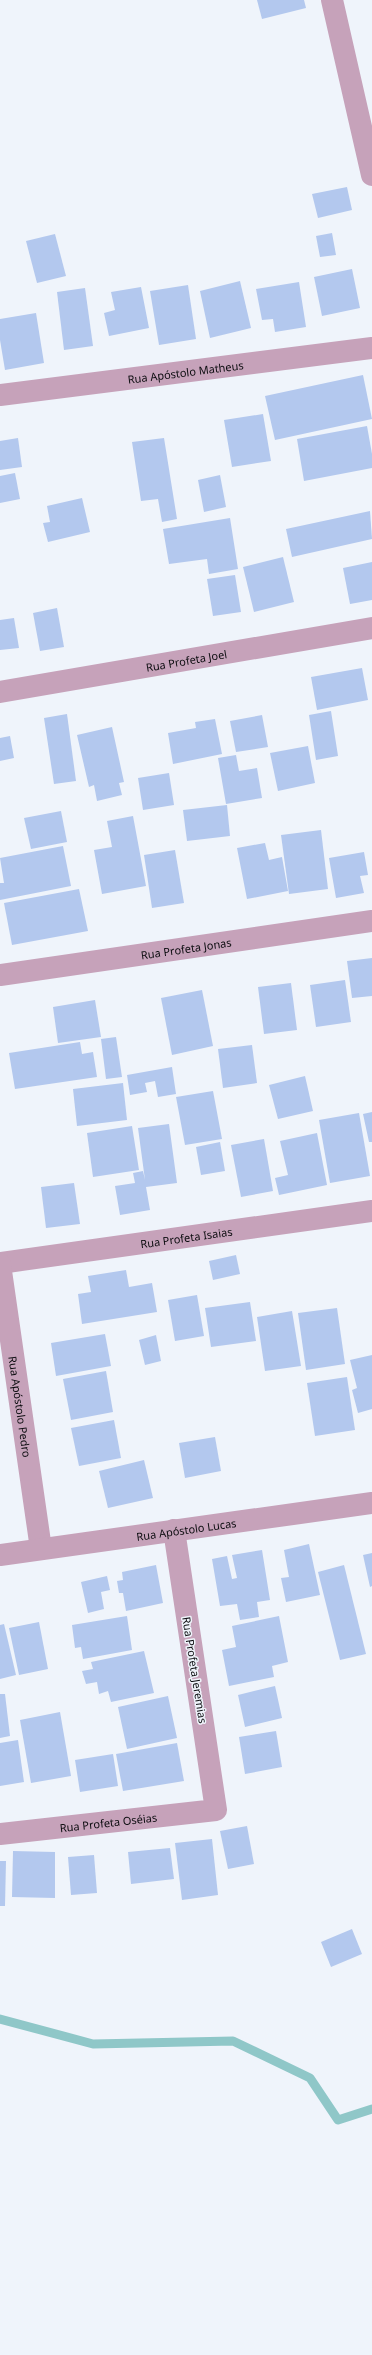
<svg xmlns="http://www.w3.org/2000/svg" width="372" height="2355" viewBox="0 0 372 2355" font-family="'Noto Sans',sans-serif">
<rect width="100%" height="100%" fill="#eff4fb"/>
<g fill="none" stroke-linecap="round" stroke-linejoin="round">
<path stroke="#8fc7c8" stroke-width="9" d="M0,2019l93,25 140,-3 77,37 28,42 34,-11"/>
</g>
<g fill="#b3c8ee">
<path d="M257,0h47l2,8 -44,11z"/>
<path d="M347,187l5,23 -34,8 -6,-24z"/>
<path d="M332,233l4,22 -16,2 -4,-21z"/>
<path d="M55,234l11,42 -29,7 -11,-42z"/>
<path d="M352,269l8,39 -38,8 -8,-39z"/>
<path d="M240,281l11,47 -41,10 -10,-47z"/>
<path d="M299,282l7,45 -31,5 -2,-13 -11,1 -6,-31z"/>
<path d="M188,285l8,54 -37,6 -9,-54z"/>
<path d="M141,287l8,41 -40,8 -5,-23 11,-3 -4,-18z"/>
<path d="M85,288l8,58 -29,4 -7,-58z"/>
<path d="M36,313l8,50 -39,7 -5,-30v-21z"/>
<path d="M363,375l9,44 -97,21 -10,-44z"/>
<path d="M263,414l8,47 -39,6 -8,-47z"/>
<path d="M367,426l5,28v14l-68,13 -7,-42z"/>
<path d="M18,438l4,29 -22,3v-29z"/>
<path d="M164,438l13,81 -15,3 -4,-23 -17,2 -9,-59z"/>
<path d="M15,473l5,26 -20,4v-27z"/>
<path d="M220,475l6,32 -22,5 -6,-32z"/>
<path d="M82,498l8,34 -42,10 -5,-19 7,-1 -3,-16z"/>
<path d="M370,511l2,28 -80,18 -6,-28z"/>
<path d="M230,518l8,51 -29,5 -2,-15 -38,5 -6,-35z"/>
<path d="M283,557l11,45 -40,10 -11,-45z"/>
<path d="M372,562v38l-22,4 -7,-36z"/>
<path d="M235,575l6,37 -28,4 -6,-37z"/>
<path d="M57,608l7,39 -24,4 -7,-38z"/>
<path d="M14,618l5,30 -19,2v-30z"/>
<path d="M362,668l6,32 -51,10 -6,-33z"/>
<path d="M331,711l7,45 -22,4 -7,-45z"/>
<path d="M67,714l9,67 -22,3 -10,-66z"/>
<path d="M262,715l6,32 -32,5 -6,-31z"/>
<path d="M215,719l7,35 -49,10 -5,-31 28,-5 -1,-6z"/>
<path d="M112,727l12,55 -5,1 3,12 -25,6 -3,-16 -5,2 -12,-52z"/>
<path d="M10,736l4,22 -14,3v-23z"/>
<path d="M308,746l7,37 -37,8 -8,-38z"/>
<path d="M236,755l3,16 18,-3 5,30 -36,6 -8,-46z"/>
<path d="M169,773l5,32 -31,5 -5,-32z"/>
<path d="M227,805l3,31 -43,5 -4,-31z"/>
<path d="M61,811l6,31 -36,7 -7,-31z"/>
<path d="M133,816l13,70 -44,8 -8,-44 18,-3 -5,-26z"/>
<path d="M321,830l7,59 -39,5 -8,-59z"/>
<path d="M265,843l4,17 13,-3 6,34 -41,8 -10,-51z"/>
<path d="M63,846l8,40 -71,14v-17h4l-4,-25z"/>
<path d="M175,850l9,53 -32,5 -8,-53z"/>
<path d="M364,852l4,23 -8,1 4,17 -28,5 -7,-40z"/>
<path d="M79,889l9,42 -76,14 -8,-42z"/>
<path d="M372,958v38l-20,2 -5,-37z"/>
<path d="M345,980l6,42 -35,5 -6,-42z"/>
<path d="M291,983l6,47 -33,4 -6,-47z"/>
<path d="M202,990l11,56 -41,9 -11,-57z"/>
<path d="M95,1000l6,37 -43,6 -5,-36z"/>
<path d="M116,1037l6,40 -16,2 -5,-40z"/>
<path d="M80,1042l2,12 11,-2 4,25 -82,12 -6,-36z"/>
<path d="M252,1045l5,38 -34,5 -5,-39z"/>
<path d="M172,1067l4,27 -18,3 -3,-16 -10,2 2,9 -17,3 -3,-20z"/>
<path d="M305,1076l8,35 -35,8 -9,-34z"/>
<path d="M123,1083l4,37 -50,6 -4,-37z"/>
<path d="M213,1091l9,48 -37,6 -9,-48z"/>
<path d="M372,1112v30h-3l-6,-28z"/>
<path d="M359,1113l11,63 -40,7 -11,-63z"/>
<path d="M169,1124l8,59 -31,4 4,23 -30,5 -5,-29 20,-3 -2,-10 10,-2 2,9 -7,-52z"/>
<path d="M132,1126l7,44 -46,7 -6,-44z"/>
<path d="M317,1133l10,52 -48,10 -4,-17 13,-3 -8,-34z"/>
<path d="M264,1139l9,52 -32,6 -10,-52z"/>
<path d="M220,1142l5,29 -24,4 -5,-28z"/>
<path d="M74,1183l6,41 -34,4 -5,-41z"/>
<path d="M236,1255l4,19 -27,6 -4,-19z"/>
<path d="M126,1270l3,17 23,-4 5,29 -75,12 -4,-30 13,-2 -3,-16z"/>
<path d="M197,1295l7,41 -29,5 -7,-41z"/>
<path d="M250,1302l6,39 -45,6 -6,-39z"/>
<path d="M337,1308l8,56 -39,6 -8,-57z"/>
<path d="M292,1311l9,55 -36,5 -8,-54z"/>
<path d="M105,1334l6,32 -55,10 -5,-33z"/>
<path d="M156,1335l5,26 -16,4 -6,-25z"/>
<path d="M372,1355v54l-14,4 -6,-23 5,-2 -7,-28z"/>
<path d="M106,1371l7,41 -42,8 -8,-41z"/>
<path d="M347,1377l8,53 -40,6 -8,-53z"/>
<path d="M114,1420l7,38 -42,8 -8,-38z"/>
<path d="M215,1437l6,34 -36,7 -6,-35z"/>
<path d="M144,1460l9,38 -45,10 -9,-37z"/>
<path d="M309,1544l11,51 -34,7 -5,-24 8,-1 -5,-27z"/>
<path d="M262,1550l8,50 -13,2 2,15 -19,3 -3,-16 -17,2 -8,-47 15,-3 5,23 5,-1 -5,-23z"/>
<path d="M372,1553v33l-2,1 -7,-32z"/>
<path d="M156,1565l7,38 -37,8 -3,-18h-4l-2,-12 6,-1 -1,-8z"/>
<path d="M344,1565l22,89 -26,6 -22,-88z"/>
<path d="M107,1576l3,14 -9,2 3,17 -16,4 -7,-31z"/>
<path d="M127,1616l5,34 -49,9 -2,-12 -6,1 -3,-23z"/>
<path d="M279,1616l9,46 -16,4 2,11 -45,9 -7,-36 14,-3 -4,-21z"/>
<path d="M39,1622l9,47 -29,6 -10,-47z"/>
<path d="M4,1624l12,51 -16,4v-54z"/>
<path d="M144,1651l10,42 -43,9 -3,-11 -9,3 -2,-12 -11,2 -4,-13 11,-2 -2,-7z"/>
<path d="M275,1686l7,32 -37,9 -7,-32z"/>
<path d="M0,1694h5l5,42 -10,2z"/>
<path d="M168,1696l9,42 -50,11 -9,-42z"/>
<path d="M60,1712l11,64 -40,7 -11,-63z"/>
<path d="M276,1731l6,36 -37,7 -6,-37z"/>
<path d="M18,1740l6,42 -24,4v-43z"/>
<path d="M177,1743l7,38 -61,10 -7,-37z"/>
<path d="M113,1754l5,32 -38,6 -5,-32z"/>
<path d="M247,1826l7,38 -26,5 -8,-38z"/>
<path d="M212,1839l6,56 -36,5 -7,-57z"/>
<path d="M170,1848l4,31 -43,5 -3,-32z"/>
<path d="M13,1851l42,1v46l-43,-1z"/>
<path d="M94,1855l3,38 -26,2 -3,-38z"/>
<path d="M0,1861h6l-1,45h-5z"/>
<path d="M352,1929l10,25 -31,13 -10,-25z"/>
</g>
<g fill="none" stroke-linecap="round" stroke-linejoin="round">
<g stroke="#c6a2ba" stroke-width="22">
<path id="s1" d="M0,395l372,-47"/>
<path id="s2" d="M0,692l372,-64"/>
<path id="s3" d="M0,975l372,-54"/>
<path id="s4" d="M0,1263l372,-52"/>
<path id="s5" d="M0,1264l41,285"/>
<path id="s6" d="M0,1555l372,-52"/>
<path id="s7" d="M0,1834l216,-24 -42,-280"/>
</g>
<path stroke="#c6a2ba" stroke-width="22" d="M332,0l40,175"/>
</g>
<g text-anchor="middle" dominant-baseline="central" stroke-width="3" stroke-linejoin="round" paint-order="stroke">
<g font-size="11" fill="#0b0c0f" stroke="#eff4fb">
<text stroke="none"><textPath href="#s1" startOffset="187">Rua Apóstolo Matheus</textPath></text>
<text stroke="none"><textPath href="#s2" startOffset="189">Rua Profeta Joel</textPath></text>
<text stroke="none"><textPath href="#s3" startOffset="188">Rua Profeta Jonas</textPath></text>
<text stroke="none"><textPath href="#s4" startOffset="188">Rua Profeta Isaias</textPath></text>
<text stroke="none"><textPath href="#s5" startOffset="144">Rua Apóstolo Pedro</textPath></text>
<text stroke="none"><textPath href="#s6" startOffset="188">Rua Apóstolo Lucas</textPath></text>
<text transform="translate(195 1670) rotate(81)">Rua Profeta Jeremias</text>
<text stroke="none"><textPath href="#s7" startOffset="109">Rua Profeta Oséias</textPath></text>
</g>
</g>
</svg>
